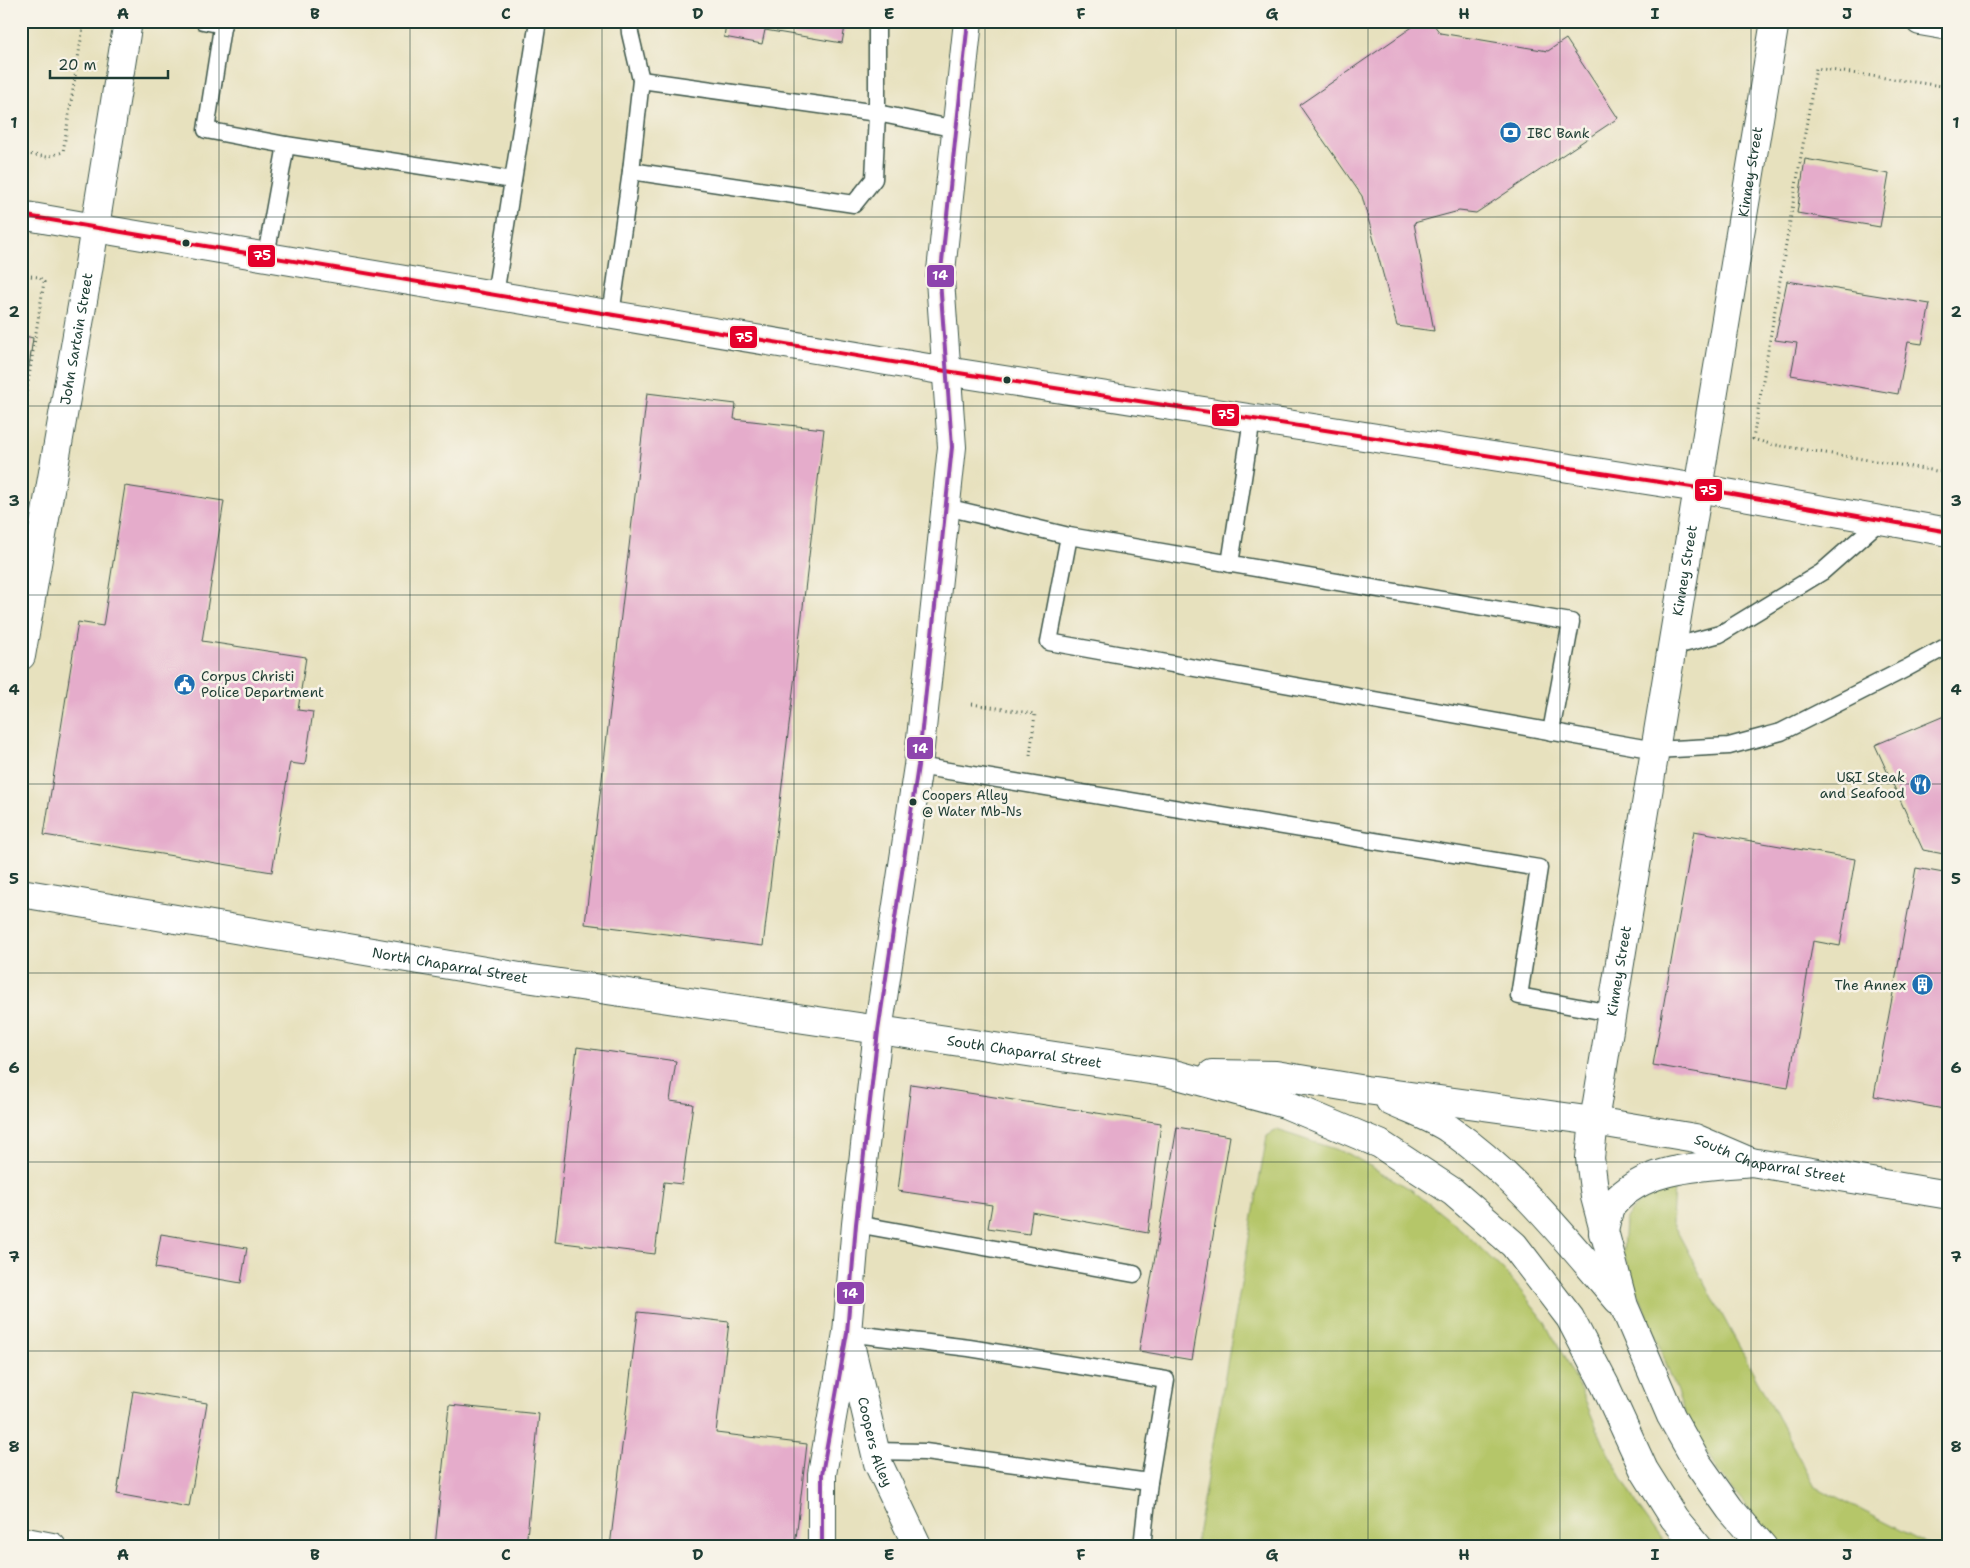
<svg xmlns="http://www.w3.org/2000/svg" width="1970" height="1568" viewBox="0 0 1970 1568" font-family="'Shantell Sans',sans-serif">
<rect width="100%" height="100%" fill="#f7f3e8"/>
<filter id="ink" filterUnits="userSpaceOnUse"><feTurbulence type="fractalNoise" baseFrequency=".02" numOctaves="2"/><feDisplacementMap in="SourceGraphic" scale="10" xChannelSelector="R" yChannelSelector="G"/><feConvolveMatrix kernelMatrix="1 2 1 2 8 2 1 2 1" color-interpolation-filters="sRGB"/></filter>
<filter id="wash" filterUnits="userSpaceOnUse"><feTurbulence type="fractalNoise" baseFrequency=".0096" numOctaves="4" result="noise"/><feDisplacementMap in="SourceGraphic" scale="20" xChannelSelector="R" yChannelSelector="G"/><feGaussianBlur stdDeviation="1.12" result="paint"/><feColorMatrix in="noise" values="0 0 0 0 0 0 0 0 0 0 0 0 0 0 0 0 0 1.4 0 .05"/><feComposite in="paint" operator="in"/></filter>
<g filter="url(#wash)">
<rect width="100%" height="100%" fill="#e7e1be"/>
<g fill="#b5c669" stroke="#6a824e">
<path d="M1277,1130l72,24 63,36 51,41 45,44 37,46 32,61 30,69 33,59 27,37h-472l72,-411z"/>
<path d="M1674,1187l-2,35 143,265 118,60h-152l-63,-75 -30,-52 -65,-167 2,-33 14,-18 14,-11z"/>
</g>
<g id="blocks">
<g fill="#e5accb">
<path d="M719,21h127l-4,22 -77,-13 -3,14 -38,-7 2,-13z"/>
<path d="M1421,21h10l9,12 108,18 18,-12 52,79 -142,95 -17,-2 -45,12 20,108 -37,-5 -35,-130 -63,-91z"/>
<path d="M1805,159l84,15 -9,53 -83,-14z"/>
<path d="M1787,281l143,23 -8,40 -14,-2 -10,52 -107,-19 6,-32 -22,-3z"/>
<path d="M21,335l12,3 -6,42 -6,-1z"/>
<path d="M647,393l89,11 -2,15 90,10 -61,517 -178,-22z"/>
<path d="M125,486l99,15 -22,140 104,16 -8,53 15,2 -8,53 -15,-2 -1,4 -17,105 -228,-37 34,-213 25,4z"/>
<path d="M1949,714v141l-26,-5 -48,-105z"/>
<path d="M1694,831l161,28 -15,87 -27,-5 -25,147 -135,-23z"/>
<path d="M1916,868l33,6v236l-75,-14z"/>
<path d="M577,1047l99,14 -6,40 23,3 -11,80 -18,-2 -9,72 -100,-12z"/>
<path d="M911,1084l250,39 -13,110 -116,-21 -3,22 -41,-6 4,-23 -94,-14z"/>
<path d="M1177,1127l53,9 -38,224 -53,-9z"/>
<path d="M161,1234l86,14 -6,35 -86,-15z"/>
<path d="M638,1312l91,10 -13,111 91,11 -12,103h-185z"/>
<path d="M133,1391l74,12 -18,104 -72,-13z"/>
<path d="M449,1405l90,9 -13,133h-91z"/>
</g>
</g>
</g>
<g filter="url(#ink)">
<use href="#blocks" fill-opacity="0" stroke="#3d5649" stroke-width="1"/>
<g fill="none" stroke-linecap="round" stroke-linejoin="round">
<defs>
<g id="service">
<path d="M203,21l20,4"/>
<path d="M223,21l-17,109 80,15 227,35"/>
<path d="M641,80l236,33 79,16"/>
<path d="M631,171l223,33 20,-25 3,-66v-92"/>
<path d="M266,256l20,-111"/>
<path d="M495,295l43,-274"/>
<path d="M611,315l20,-144 10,-91 -11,-47 -1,-12"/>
<path d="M946,507l123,29 502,86 -20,110"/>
<path d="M1069,536l-20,106 606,108 74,-4 52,-14 124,-63 44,-24"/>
<path d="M1230,564l22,-145"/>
<path d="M1672,647l48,-13 102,-62 59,-52"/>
<path d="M918,766l621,102 -20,128 92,17"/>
<path d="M856,1224l278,50"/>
<path d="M847,1333l122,15 197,32 -17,102 -7,65"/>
<path d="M875,1451l50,1 224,30"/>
</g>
<g id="minor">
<path id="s1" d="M1594,1121l101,17 56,24 198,33"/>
</g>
<g id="tertiary">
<path d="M95,228l851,143 752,117 251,44"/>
<path id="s2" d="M1594,1121l181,-1100"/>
<path id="s3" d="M850,1344l28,119 40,84"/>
<path d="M822,1547v-73l25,-141 9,-109 22,-193 40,-265 34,-319 -12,-167 28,-259"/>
</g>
<path id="secondary" d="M21,215l74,13"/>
<g id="primary">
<path d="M1920,21l29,5"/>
<path id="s4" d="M21,656l64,-367 43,-268"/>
<path id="s5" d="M21,893l505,85 644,95 115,31 95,40 73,48 61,53 56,73 35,67 39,85 30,48 24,29"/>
<path d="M1212,1074l64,1 90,15 228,31 -4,37 5,39 29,109 47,110 27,48 32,45 33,38"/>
<path d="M1390,1101c19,9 41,16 59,28 66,46 117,110 169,171"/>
<path d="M1603,1233c3,-8 4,-22 10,-29 32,-39 92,-37 138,-42"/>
<path d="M21,1541l31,6"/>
</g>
</defs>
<use href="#service" stroke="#3d5649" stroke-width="19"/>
<use href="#minor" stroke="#3d5649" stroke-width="30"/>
<use href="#tertiary" stroke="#3d5649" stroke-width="30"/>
<use href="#secondary" stroke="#3d5649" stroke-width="30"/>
<use href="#primary" stroke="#3d5649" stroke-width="30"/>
<g stroke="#3d5649" stroke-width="3" stroke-dasharray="1 4" stroke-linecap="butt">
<path d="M1949,87l-133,-19 -63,371 17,5 179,29"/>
<path d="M21,153l26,4 16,-5 21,-131"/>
<path d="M21,275l18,2 5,5 -23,145"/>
<path d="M972,704l63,10 -5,42"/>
</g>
<use href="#service" stroke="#fff" stroke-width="16"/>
<use href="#minor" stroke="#fff" stroke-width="28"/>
<use href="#tertiary" stroke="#fff" stroke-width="28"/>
<use href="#secondary" stroke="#fff" stroke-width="28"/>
<use href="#primary" stroke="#fff" stroke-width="28"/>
<defs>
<path id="bus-1" d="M21,215l925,156 752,117 251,44"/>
<path id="bus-2" d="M822,1547v-73l25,-141 9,-109 22,-193 40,-265 34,-319 -12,-167 28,-259"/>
</defs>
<use href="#bus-1" stroke="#f7f3e8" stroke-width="8"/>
<use href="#bus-2" stroke="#f7f3e8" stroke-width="8"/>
<use href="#bus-1" stroke="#e4002b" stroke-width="4"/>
<use href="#bus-2" stroke="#8e44ad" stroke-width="4"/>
</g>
</g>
<path fill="none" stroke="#1f3d34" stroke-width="1" stroke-opacity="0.55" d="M219,21v1526M410,21v1526M602,21v1526M794,21v1526M985,21v1526M1176,21v1526M1368,21v1526M1560,21v1526M1751,21v1526M21,217h1928M21,406h1928M21,595h1928M21,784h1928M21,973h1928M21,1162h1928M21,1351h1928"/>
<defs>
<symbol id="bank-disc" viewBox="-11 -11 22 22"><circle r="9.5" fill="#1f6fb2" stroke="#f7f3e8"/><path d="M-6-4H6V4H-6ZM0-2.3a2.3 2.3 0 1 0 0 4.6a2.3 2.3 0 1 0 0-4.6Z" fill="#fff"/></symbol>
<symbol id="civic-disc" viewBox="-11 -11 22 22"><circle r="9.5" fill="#1f6fb2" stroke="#f7f3e8"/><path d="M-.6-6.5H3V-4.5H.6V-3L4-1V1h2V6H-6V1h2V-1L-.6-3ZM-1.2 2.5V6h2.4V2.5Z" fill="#fff"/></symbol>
<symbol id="restaurant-disc" viewBox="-11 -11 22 22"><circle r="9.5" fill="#1f6fb2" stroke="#f7f3e8"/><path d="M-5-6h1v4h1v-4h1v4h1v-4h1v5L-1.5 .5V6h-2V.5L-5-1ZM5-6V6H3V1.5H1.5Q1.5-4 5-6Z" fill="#fff"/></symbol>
<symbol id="building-disc" viewBox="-11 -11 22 22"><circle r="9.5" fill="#1f6fb2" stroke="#f7f3e8"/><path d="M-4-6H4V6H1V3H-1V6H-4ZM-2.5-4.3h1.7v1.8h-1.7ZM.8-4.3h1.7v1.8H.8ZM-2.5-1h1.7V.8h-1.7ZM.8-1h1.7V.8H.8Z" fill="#fff"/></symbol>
</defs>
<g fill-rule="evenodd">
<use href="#bank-disc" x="1498" y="120" width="25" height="25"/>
<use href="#civic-disc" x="172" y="672" width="25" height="25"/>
<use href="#restaurant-disc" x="1908" y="772" width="25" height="25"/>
<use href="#building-disc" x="1910" y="972" width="25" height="25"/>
</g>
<g fill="#1f3d34" stroke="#f7f3e8" stroke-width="2">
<circle cx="186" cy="243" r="4.5"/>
<circle cx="1007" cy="380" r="4.5"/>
<circle cx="913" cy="802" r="4.5"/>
</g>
<g text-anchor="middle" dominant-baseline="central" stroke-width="5" stroke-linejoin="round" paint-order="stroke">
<g font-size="13" fill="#1f3d34" stroke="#f7f3e8" text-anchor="start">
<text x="922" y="795">Coopers Alley<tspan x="922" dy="16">@ Water Mb-Ns</tspan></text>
</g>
<g font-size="14" fill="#1f3d34" stroke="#f7f3e8" text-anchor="start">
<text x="1527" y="133">IBC Bank</text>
<text x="201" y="676">Corpus Christi<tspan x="201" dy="16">Police Department</tspan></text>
<text x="1905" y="777" text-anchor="end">U&amp;I Steak<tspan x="1905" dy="16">and Seafood</tspan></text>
<text x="1906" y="985" text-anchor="end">The Annex</text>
</g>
<g font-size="14" fill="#1f3d34" stroke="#f7f3e8">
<text stroke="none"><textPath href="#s2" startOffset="962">Kinney Street</textPath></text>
<text stroke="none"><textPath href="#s4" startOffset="322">John Sartain Street</textPath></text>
<text stroke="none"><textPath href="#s2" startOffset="558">Kinney Street</textPath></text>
<text stroke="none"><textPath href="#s5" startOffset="435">North Chaparral Street</textPath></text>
<text stroke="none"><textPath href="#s2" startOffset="152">Kinney Street</textPath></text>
<text stroke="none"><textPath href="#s5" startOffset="1016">South Chaparral Street</textPath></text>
<text stroke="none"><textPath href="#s1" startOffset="181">South Chaparral Street</textPath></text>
<text stroke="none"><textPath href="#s3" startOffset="101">Coopers Alley</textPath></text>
</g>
</g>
<g stroke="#f7f3e8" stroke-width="2">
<rect x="247" y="244" width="29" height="24" rx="5" fill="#e4002b"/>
<rect x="926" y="264" width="29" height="24" rx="5" fill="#8e44ad"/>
<rect x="729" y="325" width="29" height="24" rx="5" fill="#e4002b"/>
<rect x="1211" y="403" width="29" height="24" rx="5" fill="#e4002b"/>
<rect x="1694" y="478" width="29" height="24" rx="5" fill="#e4002b"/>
<rect x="906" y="736" width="28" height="24" rx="5" fill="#8e44ad"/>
<rect x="836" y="1281" width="29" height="24" rx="5" fill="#8e44ad"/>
</g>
<g font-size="14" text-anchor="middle" font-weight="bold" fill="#fff">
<text x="262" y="260">75</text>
<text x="940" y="280">14</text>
<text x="744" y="342">75</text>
<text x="1226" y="419">75</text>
<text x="1708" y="495">75</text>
<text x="920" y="753">14</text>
<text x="850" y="1298">14</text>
</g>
<rect width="1970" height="1568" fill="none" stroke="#f7f3e8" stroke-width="55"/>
<path d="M50 70v8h118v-8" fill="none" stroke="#1f3d34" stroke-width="2.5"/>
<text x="58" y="70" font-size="15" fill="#1f3d34" stroke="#f7f3e8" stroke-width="4" paint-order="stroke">20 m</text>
<rect x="28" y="28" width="1914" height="1512" fill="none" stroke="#1f3d34" stroke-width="2"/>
<g font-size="16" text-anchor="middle" font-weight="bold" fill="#1f3d34">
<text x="123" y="19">A</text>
<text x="315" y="19">B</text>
<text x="506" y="19">C</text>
<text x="698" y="19">D</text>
<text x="889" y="19">E</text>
<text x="1081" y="19">F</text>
<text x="1272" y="19">G</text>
<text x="1464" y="19">H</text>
<text x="1655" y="19">I</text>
<text x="1847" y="19">J</text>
<text x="14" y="128">1</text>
<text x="1956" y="128">1</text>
<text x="14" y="317">2</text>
<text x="1956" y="317">2</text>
<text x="14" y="506">3</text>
<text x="1956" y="506">3</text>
<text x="14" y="695">4</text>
<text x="1956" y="695">4</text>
<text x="14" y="884">5</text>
<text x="1956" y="884">5</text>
<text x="14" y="1073">6</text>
<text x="1956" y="1073">6</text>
<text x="14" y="1262">7</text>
<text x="1956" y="1262">7</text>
<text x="14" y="1452">8</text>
<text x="1956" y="1452">8</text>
<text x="123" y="1560">A</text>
<text x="315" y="1560">B</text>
<text x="506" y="1560">C</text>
<text x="698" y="1560">D</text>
<text x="889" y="1560">E</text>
<text x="1081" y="1560">F</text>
<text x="1272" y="1560">G</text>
<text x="1464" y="1560">H</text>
<text x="1655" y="1560">I</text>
<text x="1847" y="1560">J</text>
</g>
</svg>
